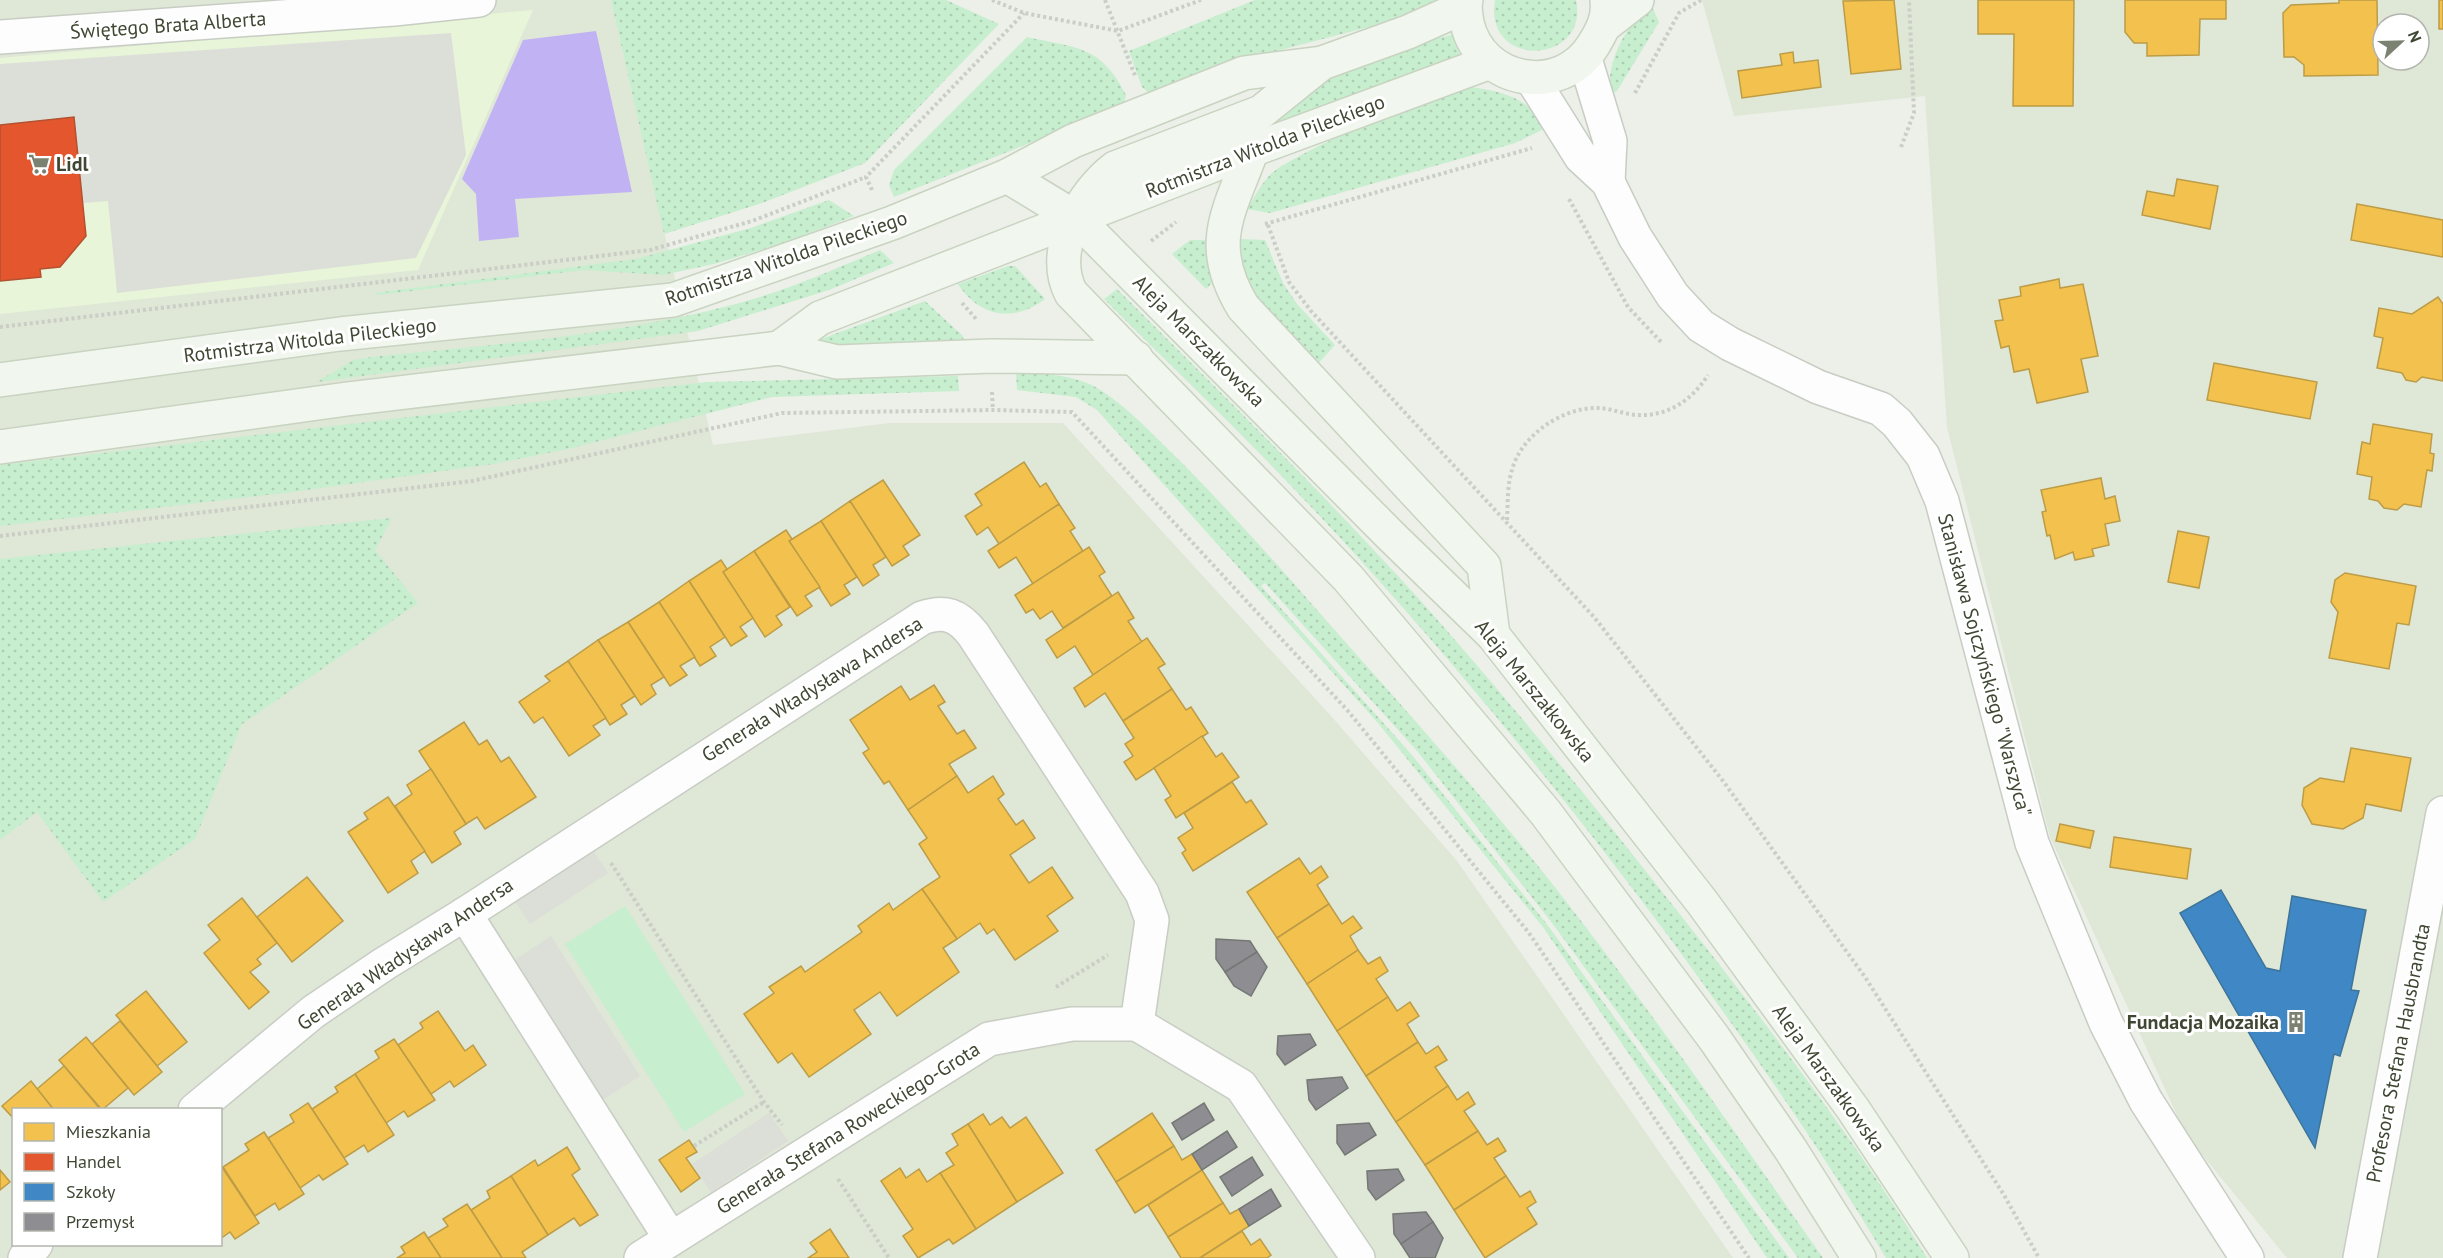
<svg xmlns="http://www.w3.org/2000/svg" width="2443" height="1258" viewBox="0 0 2443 1258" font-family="'PT Sans',sans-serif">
<defs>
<pattern id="grass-dots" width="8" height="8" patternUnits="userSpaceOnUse" patternTransform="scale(1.5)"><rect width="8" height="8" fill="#c7eecf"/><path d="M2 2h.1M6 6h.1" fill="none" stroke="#accdb2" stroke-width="1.8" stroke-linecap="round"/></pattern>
</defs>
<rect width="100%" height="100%" fill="#ecf0e8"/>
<g fill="#dfe7d7" fill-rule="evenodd">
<path d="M0,0h611l102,445 177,-22h173l268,293 126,145 276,397h-1733zM14,1110h206v134h-206z"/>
<path d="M1702,0h741v1258h-156l-101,-123 -136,-298 -103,-410 -22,-331 -191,20zM2383,24h36v36h-36z"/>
</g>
<path fill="#e9f5d9" d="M533,10l-115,260 -418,44v-256z"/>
<g fill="url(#grass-dots)">
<path d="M946,0l53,24 -134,139 -103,40 -98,31 -53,-234z"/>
<path d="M1255,0h181l-29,17 -149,39 -108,38 -8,-7 -13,-36z"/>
<path d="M1495,0h81c14,65 -93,70 -81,0z"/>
<path d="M1650,2l9,20 -42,69 -7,4c-4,-37 16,-66 40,-93z"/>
<path d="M1454,34l6,22 -277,105 112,-58 42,-30 43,-19z"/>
<path d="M1027,37c49,11 74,8 99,58l-3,11 -229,91 -5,-12 5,-15z"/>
<path d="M1469,87c37,4 56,12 81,39l-35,17 -245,70 -23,-4c7,-11 14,-25 23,-34 22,-22 167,-83 199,-88z"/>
<path d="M829,200l25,16 -70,27 -70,21 -51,11 -79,-5 -205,25 -4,-2 261,-34 115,-31z"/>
<path d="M1240,239l25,1 18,43 14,21 38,41 -20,22 -39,-39 -32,-51z"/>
<path d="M1190,240h16v17l7,25 -7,7 -34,-35z"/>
<path d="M880,250l14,13 -65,27 -131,41 -381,51 36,-22 19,-3c121,-12 245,-22 364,-53 49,-13 97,-34 144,-54z"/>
<path d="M1008,266h7l30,33c-31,24 -66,18 -87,-15z"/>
<path d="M1117,289c102,102 205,203 302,310 93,104 181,214 267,323 86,109 169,218 241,336h-41c-67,-113 -143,-220 -220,-325 -110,-147 -226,-289 -351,-422 -68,-73 -141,-142 -211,-212z"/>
<path d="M925,301l38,35 1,6 -125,7 -19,-4 -2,-5z"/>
<path d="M1016,372c29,2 57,2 83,17 30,19 53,45 78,69 46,46 90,95 133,144 81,92 164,183 240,279 96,122 184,250 273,377h-25l-246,-335 -134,-171 -153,-169 -4,3 151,169 134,168 243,335h-22l-224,-331 -165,-204 -281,-313 -21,-13 -59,-7z"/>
<path d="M958,376l1,15 -187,6 -204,52 -75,15 -208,29 -285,33v-61l707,-83z"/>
<path d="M392,518l-17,32 43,53 -176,121 -47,115 -92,63 -66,-90 -37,28v-281z"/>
</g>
<path fill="#c7eecf" d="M625,906l120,188 -61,38 -119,-188z"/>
<g fill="#dcdfd8">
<path d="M451,33l15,122 -50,103 -299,35 -9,-92 -25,2 -9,-86 -74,8v-61z"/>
<path d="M592,849l16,24 -78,51 -16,-24z"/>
<path d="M551,936l89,140 -38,24 -89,-139z"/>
<path d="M769,1113l19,28 -77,51 -19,-28z"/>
</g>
<path fill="#c1b3f3" d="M596,31l36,161 -117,7 4,38 -40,4 -3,-47 -14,-15 61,-139z"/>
<g fill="#f2c14e" stroke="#bc9c46" stroke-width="1.5">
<path d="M1894,0l7,69 -50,5 -8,-73z"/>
<path d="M1978,0h96l-1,106h-60l1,-72h-36z"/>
<path d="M2125,0h101v19h-26l-1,36 -52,1v-13h-13l-9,-11z"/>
<path d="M2339,0h38l1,75 -74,1v-11l-10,-8h-10l-1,-44 8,-8 48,-2z"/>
<rect x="2439" y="0" width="4" height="29"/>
<path d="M1793,52l1,11 24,-3 3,27 -79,11 -4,-27 44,-6 -2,-11z"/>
<path d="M2177,179l41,7 -8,43 -68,-14 5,-24 27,5z"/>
<path d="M2357,204l86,16v37l-92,-17z"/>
<path d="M2059,279l1,9 23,-4 15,72 -17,3 7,33 -51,11 -8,-34 -15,3 -5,-26 -8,2 -6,-27 8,-1 -4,-20 22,-4 -1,-9z"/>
<path d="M2438,297l5,7v77l-21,-4 -6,5 -10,-2 -4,-7 -25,-5 6,-30 -9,-2 5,-28 33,6z"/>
<path d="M2214,363l103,19 -7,37 -103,-19z"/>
<path d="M2373,424l59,10 -2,19 4,1 -2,17 -5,-1 -6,37 -17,-3 -7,6 -13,-2 -6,-7 -9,-2 3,-22 -15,-3 5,-32 8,2z"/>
<path d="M1024,462l16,25 6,-4 13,21 -60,40 -11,-17 -11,8 -12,-19 17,-11 -7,-11z"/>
<path d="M2101,478l4,21 10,-3 5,25 -15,3 4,21 -17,4 2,7 -19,4 -2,-8 -18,7 -5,-24 -3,1 -5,-24 4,-1 -5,-21z"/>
<path d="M883,480l37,55 -17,11 6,9 -17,11 -42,-65z"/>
<path d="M850,501l36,56 -13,8 6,10 -16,11 -42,-65z"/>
<path d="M1059,504l16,24 -5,3 13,20 -50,33 -17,-27 -17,11 -11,-17z"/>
<path d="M821,521l36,56 -13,8 6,9 -19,12 -42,-65z"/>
<path d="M786,530l6,9 -3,2 31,46 -15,9 7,10 -15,10 -43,-65z"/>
<path d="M2178,531l31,6 -10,51 -31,-6z"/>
<path d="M1089,547l16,25 -6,4 13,20 -49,32 -11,-17 -12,8 -7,-10 -7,4 -11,-18z"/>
<path d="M754,551l36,56 -14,9 6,9 -17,12 -42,-65z"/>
<path d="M721,560l6,9 -4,3 30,46 -13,9 7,9 -16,10 -42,-65z"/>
<path d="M2345,573l71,13 -7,39 -12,-2 -8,46 -60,-11 9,-46 -7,-10 4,-22z"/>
<path d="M689,581l36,56 -15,10 6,9 -16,10 -41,-64z"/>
<path d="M1118,592l16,26 -6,3 14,21 -49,33 -18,-29 -18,12 -11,-18z"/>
<path d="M659,602l36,55 -15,9 7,9 -17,11 -42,-64z"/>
<path d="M628,622l36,55 -13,8 5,9 -15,11 -43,-65z"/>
<path d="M1147,638l18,26 -7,4 14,21 -49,32 -18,-28 -20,14 -11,-19z"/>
<path d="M598,640l37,56 -14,9 6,9 -17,11 -42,-64z"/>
<path d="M568,661l38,57 -13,8 7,9 -31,21 -26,-39 -9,6 -15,-21 31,-21 -5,-5z"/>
<path d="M934,685l11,17 -7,4 19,28 7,-4 12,18 -27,16 8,12 -49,34 -19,-29 -5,3 -21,-31 6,-4 -19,-29 51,-34 9,14z"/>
<path d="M1172,689l14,21 5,-3 17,26 -72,47 -12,-18 9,-6 -8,-12 9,-6 -11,-17z"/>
<path d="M464,722l15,23 8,-5 14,22 8,-5 27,40 -51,32 -8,-12 -11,7 -47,-73z"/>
<path d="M1202,736l14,21 6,-4 17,24 -63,41 -11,-18 6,-4 -17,-28z"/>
<path d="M2351,748l60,10 -10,53 -35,-7 -3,14 -20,11 -31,-5 -10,-19 2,-17 16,-10 24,4z"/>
<path d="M431,769l35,55 -12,8 7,12 -29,19 -37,-57 17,-12 -5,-9z"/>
<path d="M957,776l11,17 25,-17 11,18 -6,5 18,26 7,-5 12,18 -25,17 19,28 23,-16 21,31 -26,18 11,15 -43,29 -21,-31 -7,5 -7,-11 -23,16 -35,-50 18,-12 -21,-33 8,-6 -19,-28z"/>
<path d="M1232,782l14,21 5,-3 16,24 -74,47 -11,-18 4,-3 -8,-12 15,-10 -9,-15z"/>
<path d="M388,797l37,54 -14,10 7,12 -30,20 -40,-61 20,-13 -4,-6z"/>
<path d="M2060,824l34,7 -4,17 -34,-7z"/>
<path d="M2114,837l77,12 -4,30 -77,-12z"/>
<path d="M1299,858l11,16 11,-8 7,11 -11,8 12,19 -52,34 -30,-46z"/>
<path d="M307,877l36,44 -51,41 -35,-45z"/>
<path d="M922,889l35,50 -14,9 16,24 -62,44 -17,-24 -26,18 17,24 -62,43 -17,-24 -14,10 -34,-49 30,-21 -5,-6 32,-21 4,6 57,-40 -4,-6 31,-23 4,7z"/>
<path d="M242,898l35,45 -20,16 4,5 -11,8 19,20 -20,17 -45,-56 16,-13 -12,-15z"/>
<path d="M1329,904l13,20 11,-8 9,12 -12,8 8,14 -51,34 -30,-46z"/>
<path d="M1358,950l10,14 12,-7 8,14 -12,8 12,18 -51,34 -30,-47z"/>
<path d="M146,991l41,51 -30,24 -41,-51z"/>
<path d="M1388,997l9,14 13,-9 9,14 -12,8 11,18 -52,34 -29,-45z"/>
<path d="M438,1011l27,40 8,-6 13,20 -32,22 -4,-6 -19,13 -33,-49 25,-17 -3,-5z"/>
<path d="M120,1021l42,51 -28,23 -42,-51z"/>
<path d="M86,1037l42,51 -26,22 -43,-50z"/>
<path d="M394,1039l41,61 -27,17 -4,-6 -18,12 -31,-49 24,-16 -4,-7z"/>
<path d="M1418,1042l8,12 12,-8 9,14 -12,7 13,19 -52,36 -30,-46z"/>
<path d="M64,1066l37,44h-47l-17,-21z"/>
<path d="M355,1074l39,61 -26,17 -4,-7 -20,13 -32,-49 26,-17 -3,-5z"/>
<path d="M31,1081l23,29h-40v9l-12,-13z"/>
<path d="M1448,1086l9,14 11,-8 7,12 -11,7 14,20 -53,34 -29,-43z"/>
<path d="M308,1103l40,61 -25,16 -4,-5 -19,13 -32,-50 26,-16 -4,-7z"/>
<path d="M1152,1113l22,33 -58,36 -20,-32z"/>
<path d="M983,1114l7,11 12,-8 8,11 16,-11 37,56 -46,29 -49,-78z"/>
<path d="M968,1124l49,78 -41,27 -36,-56 14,-8 -8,-12 12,-8 -6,-11z"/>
<path d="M1478,1131l9,14 11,-7 8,13 -12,7 12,18 -52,34 -29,-45z"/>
<path d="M264,1132l40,62 -25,16 -4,-7 -20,13 -32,-49 26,-17 -4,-6z"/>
<path d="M689,1140l8,12 -11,6 14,20 -19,14 -22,-32z"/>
<path d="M1174,1146l8,14 10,-6 10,16 -67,43 -19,-31z"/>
<path d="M567,1147l13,22 -8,6 26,40 -18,11 -6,-8 -26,17 -37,-59 24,-16 3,6z"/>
<path d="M220,1164l39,59 -24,16 -5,-7 -10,7z"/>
<path d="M900,1168l6,10 13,-9 8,13 13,-9 36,56 -23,15 -4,-5 -31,19 -15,-22 10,-7 -32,-48z"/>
<path d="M0,1170l10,12 -10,8z"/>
<path d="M1202,1170l21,33 -55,34 -20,-32z"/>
<path d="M511,1176l37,59 -26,17 4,6h-24l-31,-48 19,-12 -3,-7z"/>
<path d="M1506,1176l14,21 10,-6 6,11 -9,6 10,16 -52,34 -31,-48z"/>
<path d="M1223,1203l7,11 9,-5 10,17 -49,32h-19l-13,-21z"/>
<path d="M467,1204l4,6 31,48h-61l-13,-20 20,-12 -5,-7z"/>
<path d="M830,1229l19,29h-41l9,-6 -7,-9z"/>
<path d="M1242,1231l9,14 9,-6 11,16 -4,3h-67z"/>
<path d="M424,1232l17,26h-44l8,-5 -4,-6z"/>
</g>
<path fill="#e4572e" stroke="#b25230" stroke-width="1.5" d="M74,117l12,119 -26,31 -20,2 1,8 -41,4v-156z"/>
<path fill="#3f88c5" stroke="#3f7499" stroke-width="1.5" d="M2221,890l45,78 14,3 12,-75 74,14 -15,80 8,1 -19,65 -6,-2 -19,94 -135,-235z"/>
<g fill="#8d8d92" stroke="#767876" stroke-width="1.5">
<path d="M1216,939l34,2 7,11 -32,20 -9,-13z"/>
<path d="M1257,952l10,15 -16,29 -17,-10 -9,-14z"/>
<path d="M1310,1034l6,11 -31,20 -8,-11 1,-18z"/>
<path d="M1342,1077l6,11 -32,22 -7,-10 -2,-20z"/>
<path d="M1204,1103l10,17 -32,20 -10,-17z"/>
<path d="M1369,1123l7,12 -31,20 -8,-12v-18z"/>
<path d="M1227,1131l10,16 -35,23 -10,-16z"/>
<path d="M1252,1157l11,18 -31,21 -12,-19z"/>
<path d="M1398,1169l6,11 -28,20 -8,-11 -1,-18z"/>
<path d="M1271,1189l10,17 -32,20 -10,-17z"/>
<path d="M1426,1212l7,10 -32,22 -7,-10 -1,-20z"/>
<path d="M1433,1222l10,16 -8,20h-25l-9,-14z"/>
</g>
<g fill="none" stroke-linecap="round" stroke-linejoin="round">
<defs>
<g id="street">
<path d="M0,37l394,-28 85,-9"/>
<path d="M1585,59l25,82 -2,41"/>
<path d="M1532,79l49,78 27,25 27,55 38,59 28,30 29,18 88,43 63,22 16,14 26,33 19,45 90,342 74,180 40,78 101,157"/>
<path d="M465,914l206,325"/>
<path d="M195,1110l118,-98 71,-48 81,-50 457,-296c23,-8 36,-3 51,16l169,259 10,27 -15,104 104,62 117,172"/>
<path d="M25,1258l11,-14"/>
<path d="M641,1258l348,-219 83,-15h65"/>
<path d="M2360,1258l83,-445"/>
</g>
<g id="secondary">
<path d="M1466,0c-2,8 0,15 1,23 14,61 95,75 127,21 9,-15 15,-27 13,-44"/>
<path d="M1605,25l32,-25"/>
<path d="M1322,63l-61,49 -146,56c-34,26 -66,83 -44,125l277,285 197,234 169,226 77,112 68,108"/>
<path d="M1252,150c-23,62 -47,94 -9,157l241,259 9,69"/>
<path d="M1007,176l69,42 315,318 102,99 209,267 151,207 99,149"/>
<path d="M779,348l41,-30 432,-168 238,-88"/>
<path d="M0,380l340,-46 333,-34 219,-77 115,-47 66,-35 171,-68 78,-10 86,-31 56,-25"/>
<path d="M0,447l347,-48 432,-51 58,14 154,-6 145,2"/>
</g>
</defs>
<use href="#street" stroke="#c8cdc4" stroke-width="36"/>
<use href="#secondary" stroke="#c9d3c1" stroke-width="36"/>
<g stroke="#cacec6" stroke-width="4" stroke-dasharray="3 3" stroke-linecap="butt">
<path d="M992,0l32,13 94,18 83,-31"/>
<path d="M1105,0l31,78"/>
<path d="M1635,93l44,-80 22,-13"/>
<path d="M1901,147l13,-34 -5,-113"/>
<path d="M872,190l-6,-13 158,-164"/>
<path d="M1569,199l59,108 34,36"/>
<path d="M1265,224l267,-76"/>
<path d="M1268,225l21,57 22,29 283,306 129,164 142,196 139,218 35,63"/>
<path d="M1151,241l25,-19"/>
<path d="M962,303l15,17"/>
<path d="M0,327l650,-77 102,-29 114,-44"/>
<path d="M992,392l1,18"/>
<path d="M1507,520c1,-17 0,-34 5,-50 9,-35 52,-64 88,-62 12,1 24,6 36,7 32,2 56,-15 72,-40"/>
<path d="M0,536l472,-55 310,-68 211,-3 79,2 276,299 181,222 220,325"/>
<path d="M611,863l153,239 18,23"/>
<path d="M1056,987l52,-32"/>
<path d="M694,1146l70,-44"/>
<path d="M838,1179l51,79"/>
</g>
<use href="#street" stroke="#fcfdfc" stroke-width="33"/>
<use href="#secondary" stroke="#f1f6ee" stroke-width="33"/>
</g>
<defs>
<symbol id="supermarket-bare" viewBox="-9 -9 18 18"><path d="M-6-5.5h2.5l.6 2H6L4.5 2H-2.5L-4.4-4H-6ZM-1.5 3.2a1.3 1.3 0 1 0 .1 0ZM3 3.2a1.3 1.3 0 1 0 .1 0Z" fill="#7c8272" stroke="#fff" stroke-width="2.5" paint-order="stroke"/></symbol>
<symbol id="building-bare" viewBox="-9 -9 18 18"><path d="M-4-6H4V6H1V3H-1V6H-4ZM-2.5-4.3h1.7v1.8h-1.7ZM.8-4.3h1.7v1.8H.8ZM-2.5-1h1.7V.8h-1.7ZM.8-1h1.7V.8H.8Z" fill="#7c8272" stroke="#fff" stroke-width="2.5" paint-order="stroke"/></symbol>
</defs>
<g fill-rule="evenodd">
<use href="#supermarket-bare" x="24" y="149" width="30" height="30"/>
<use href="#building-bare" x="2281" y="1007" width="30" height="30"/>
</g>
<g text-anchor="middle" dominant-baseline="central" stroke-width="6" stroke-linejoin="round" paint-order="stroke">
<g font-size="20" fill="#3f4733" stroke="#fff">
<text transform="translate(168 25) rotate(-4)">Świętego Brata Alberta</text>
<text transform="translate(1265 146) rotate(-21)">Rotmistrza Witolda Pileckiego</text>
<text transform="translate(786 258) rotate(-19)">Rotmistrza Witolda Pileckiego</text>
<text transform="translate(310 340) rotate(-7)">Rotmistrza Witolda Pileckiego</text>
<text transform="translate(1199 341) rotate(45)">Aleja Marszałkowska</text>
<text transform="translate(1985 665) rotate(75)">Stanisława Sojczyńskiego "Warszyca"</text>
<text transform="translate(812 689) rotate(-32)">Generała Władysława Andersa</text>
<text transform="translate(1535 691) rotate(51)">Aleja Marszałkowska</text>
<text transform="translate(405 954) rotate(-34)">Generała Władysława Andersa</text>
<text transform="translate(2398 1053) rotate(-79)">Profesora Stefana Hausbrandta</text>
<text transform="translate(1829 1078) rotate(54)">Aleja Marszałkowska</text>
<text transform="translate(848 1128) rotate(-32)">Generała Stefana Roweckiego-Grota</text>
</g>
<g font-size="20" font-weight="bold" fill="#3f4733" stroke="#fff" text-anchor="start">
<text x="56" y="164">Lidl</text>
<text x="2279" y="1022" text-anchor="end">Fundacja Mozaika</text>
</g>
</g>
<rect x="12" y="1108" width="210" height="138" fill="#ffffff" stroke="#b2b5ad" stroke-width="1.5"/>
<rect x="24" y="1123" width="30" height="18" fill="#f2c14e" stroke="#b2b5ad" stroke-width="1.5"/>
<text x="66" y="1138" font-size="18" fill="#3f4733">Mieszkania</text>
<rect x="24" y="1153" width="30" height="18" fill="#e4572e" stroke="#b2b5ad" stroke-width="1.5"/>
<text x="66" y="1168" font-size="18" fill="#3f4733">Handel</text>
<rect x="24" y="1183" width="30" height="18" fill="#3f88c5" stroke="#b2b5ad" stroke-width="1.5"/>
<text x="66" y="1198" font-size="18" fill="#3f4733">Szkoły</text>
<rect x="24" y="1213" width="30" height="18" fill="#8d8d92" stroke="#b2b5ad" stroke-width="1.5"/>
<text x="66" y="1228" font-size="18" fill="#3f4733">Przemysł</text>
<g transform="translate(2401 42) rotate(68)"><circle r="28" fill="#ffffff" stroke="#b2b5ad" stroke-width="1.5"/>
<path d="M0-4.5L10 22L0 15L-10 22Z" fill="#7c8272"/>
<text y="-9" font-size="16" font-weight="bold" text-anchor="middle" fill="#3f4733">N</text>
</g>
</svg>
